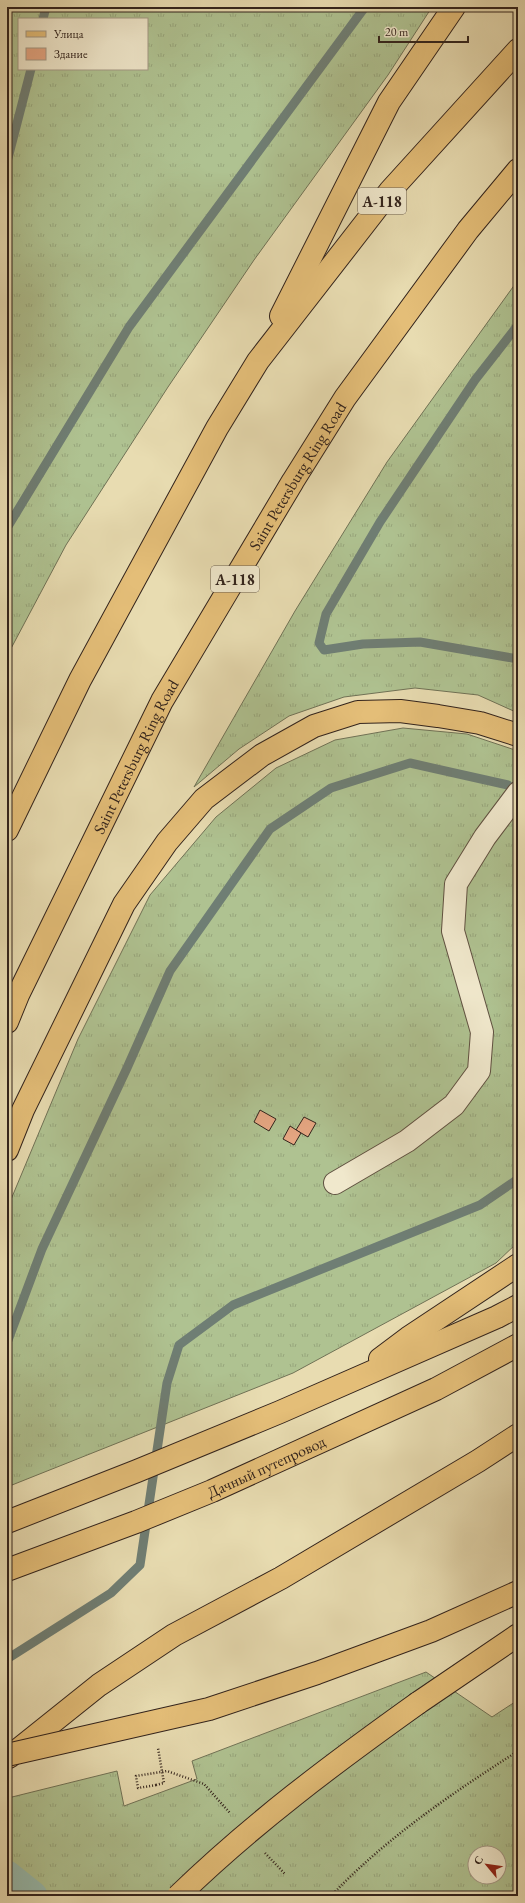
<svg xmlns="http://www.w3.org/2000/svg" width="525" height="1903" viewBox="0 0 525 1903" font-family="'EB Garamond',serif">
<defs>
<pattern id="grass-tufts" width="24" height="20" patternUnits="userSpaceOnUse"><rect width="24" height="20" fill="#afc291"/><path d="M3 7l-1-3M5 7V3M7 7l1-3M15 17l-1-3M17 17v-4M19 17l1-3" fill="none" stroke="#97a67c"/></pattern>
</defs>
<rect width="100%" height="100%" fill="#e8dcb1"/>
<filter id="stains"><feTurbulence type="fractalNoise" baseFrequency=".005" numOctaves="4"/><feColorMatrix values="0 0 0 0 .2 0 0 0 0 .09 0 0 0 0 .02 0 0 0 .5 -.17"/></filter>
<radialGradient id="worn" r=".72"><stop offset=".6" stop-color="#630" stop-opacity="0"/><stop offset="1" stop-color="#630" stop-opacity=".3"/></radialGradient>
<g fill="url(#grass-tufts)" stroke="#707256" fill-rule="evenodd">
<path d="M7,7h425l-44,68 -134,185 -86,127 -102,158 -59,111zM19,19h128v50h-128z"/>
<path d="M518,280v433l-40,-18 -63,-7 -71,9 -55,19 -50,33 -45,38 101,-176 92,-149z"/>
<path d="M403,728l64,6 51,17v491l-22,21 -203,110 -286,114v-278l71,-170 72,-144 66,-78 60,-49 59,-28z"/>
<path d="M426,1672l66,45 26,-17v196h-511l1,-98 109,-27 7,35 73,-27 -5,-18zM475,1853h24v24h-24z"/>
</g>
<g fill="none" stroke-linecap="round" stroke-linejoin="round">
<g stroke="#6f7e74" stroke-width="9">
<path d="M43,19l3,-12"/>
<path d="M7,162l24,-93"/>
<path d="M518,325l-43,55 -95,142 -54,92 -7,29 5,7 39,-6 57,-2 98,17"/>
<path d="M7,528l122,-201 236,-320"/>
<path d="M7,1343l35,-94 85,-181 43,-97 100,-142 61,-41 79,-25 98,22"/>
<path d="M7,1659l104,-66 29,-28 27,-182 12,-38 54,-40 247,-100 38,-26"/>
</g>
<path stroke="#97bbae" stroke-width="31" d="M7,1876l25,20"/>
</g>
<g fill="#e5a682" stroke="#32231c">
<path d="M260,1110l16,9 -7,12 -15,-9z"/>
<path d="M304,1117l12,6 -8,14 -12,-7z"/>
<path d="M290,1126l11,7 -7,12 -11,-6z"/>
</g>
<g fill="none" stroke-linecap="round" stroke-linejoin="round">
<defs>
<path id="minor" d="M335,1183l72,-42 47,-36 25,-34 3,-39 -29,-101 3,-47 29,-47 33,-44"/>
<g id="major">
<path d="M7,1150l16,-40 101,-206 43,-62 37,-43 58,-44 52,-29 44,-14 42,-1 38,5 42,7 38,12"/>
<path d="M380,1359l28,-21 110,-73"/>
<path d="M7,1522l130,-51 143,-59 217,-95 21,-11"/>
<path id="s1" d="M7,1570l129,-48 76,-31 224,-102 82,-44"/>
<path d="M9,1757l90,-72 75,-50 107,-57 197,-117 40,-26"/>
</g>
<g id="highway">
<path d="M281,316l108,-214 65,-95"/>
<path d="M7,830l73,-150 137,-252 41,-67 132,-170 128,-141"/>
<path id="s2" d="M7,1022l11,-27 144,-294 131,-220 52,-83 123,-168 50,-60"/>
<path d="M418,1703l100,-68"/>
</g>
</defs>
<use href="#minor" stroke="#605141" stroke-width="24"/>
<use href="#major" stroke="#32231c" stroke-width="24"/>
<use href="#highway" stroke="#32231c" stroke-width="24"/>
<g stroke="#32231c" stroke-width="2.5" stroke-dasharray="1 2" stroke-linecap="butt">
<path d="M156,1785l-18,3 -2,-12 31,-5 37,13 26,29"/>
<path d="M265,1853l20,21"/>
<path d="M331,1896c55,-58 120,-102 187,-145"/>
</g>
<use href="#minor" stroke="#f0e8cc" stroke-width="22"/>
<use href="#major" stroke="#e4be78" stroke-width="22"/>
<use href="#highway" stroke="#e4be78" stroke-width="22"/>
<defs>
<path id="major-bridge" d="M7,1755l202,-46 108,-36 114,-42 87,-39"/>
<path id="highway-bridge" d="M178,1896c74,-72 156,-133 240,-193"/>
</defs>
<use href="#major-bridge" stroke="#32231c" stroke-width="24" stroke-linecap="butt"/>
<use href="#highway-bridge" stroke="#32231c" stroke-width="24" stroke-linecap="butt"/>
<path stroke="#32231c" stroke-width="2.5" stroke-dasharray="1 2" stroke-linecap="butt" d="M156,1785l8,-2 -6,-35"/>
<use href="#major-bridge" stroke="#e4be78" stroke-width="22"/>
<use href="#highway-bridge" stroke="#e4be78" stroke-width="22"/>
</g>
<g text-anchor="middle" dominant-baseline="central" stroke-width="3" stroke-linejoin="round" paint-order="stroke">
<g fill="#f0e8cc" stroke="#6b5e51" stroke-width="1">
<rect x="358" y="188" width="48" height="26" rx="3"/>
<rect x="211" y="566" width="48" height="26" rx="3"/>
</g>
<g font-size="15" font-weight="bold" fill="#32231c">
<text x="382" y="201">А-118</text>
<text x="235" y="579">А-118</text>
</g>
<g font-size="16" fill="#32231c" stroke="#f0e8cc">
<text stroke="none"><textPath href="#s2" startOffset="619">Saint Petersburg Ring Road</textPath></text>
<text stroke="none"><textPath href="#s2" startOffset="295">Saint Petersburg Ring Road</textPath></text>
<text stroke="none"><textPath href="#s1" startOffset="279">Дачный путепровод</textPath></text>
</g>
</g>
<rect width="525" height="1903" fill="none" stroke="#e8dcb1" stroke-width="24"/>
<rect x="8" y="8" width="509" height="1887" fill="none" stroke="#32231c" stroke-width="2"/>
<rect x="12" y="12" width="501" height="1879" fill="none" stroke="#32231c"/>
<rect x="18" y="18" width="130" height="52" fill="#f0e8cc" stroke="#a49986"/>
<rect x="26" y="31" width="20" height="6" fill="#e4be78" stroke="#a49986"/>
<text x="54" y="38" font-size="12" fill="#32231c">Улица</text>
<rect x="26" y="48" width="20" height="12" fill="#e5a682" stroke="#a49986"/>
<text x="54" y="58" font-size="12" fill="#32231c">Здание</text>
<g transform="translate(487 1865) rotate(299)"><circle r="19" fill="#f0e8cc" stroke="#a49986"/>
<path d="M0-3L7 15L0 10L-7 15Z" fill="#8f2418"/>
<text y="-6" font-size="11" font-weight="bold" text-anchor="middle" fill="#32231c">С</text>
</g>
<path d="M379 36v6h89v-6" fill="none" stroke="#32231c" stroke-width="2"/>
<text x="385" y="36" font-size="12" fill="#32231c" stroke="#f0e8cc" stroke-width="3" paint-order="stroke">20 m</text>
<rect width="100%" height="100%" filter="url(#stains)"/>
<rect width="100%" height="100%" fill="url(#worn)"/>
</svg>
